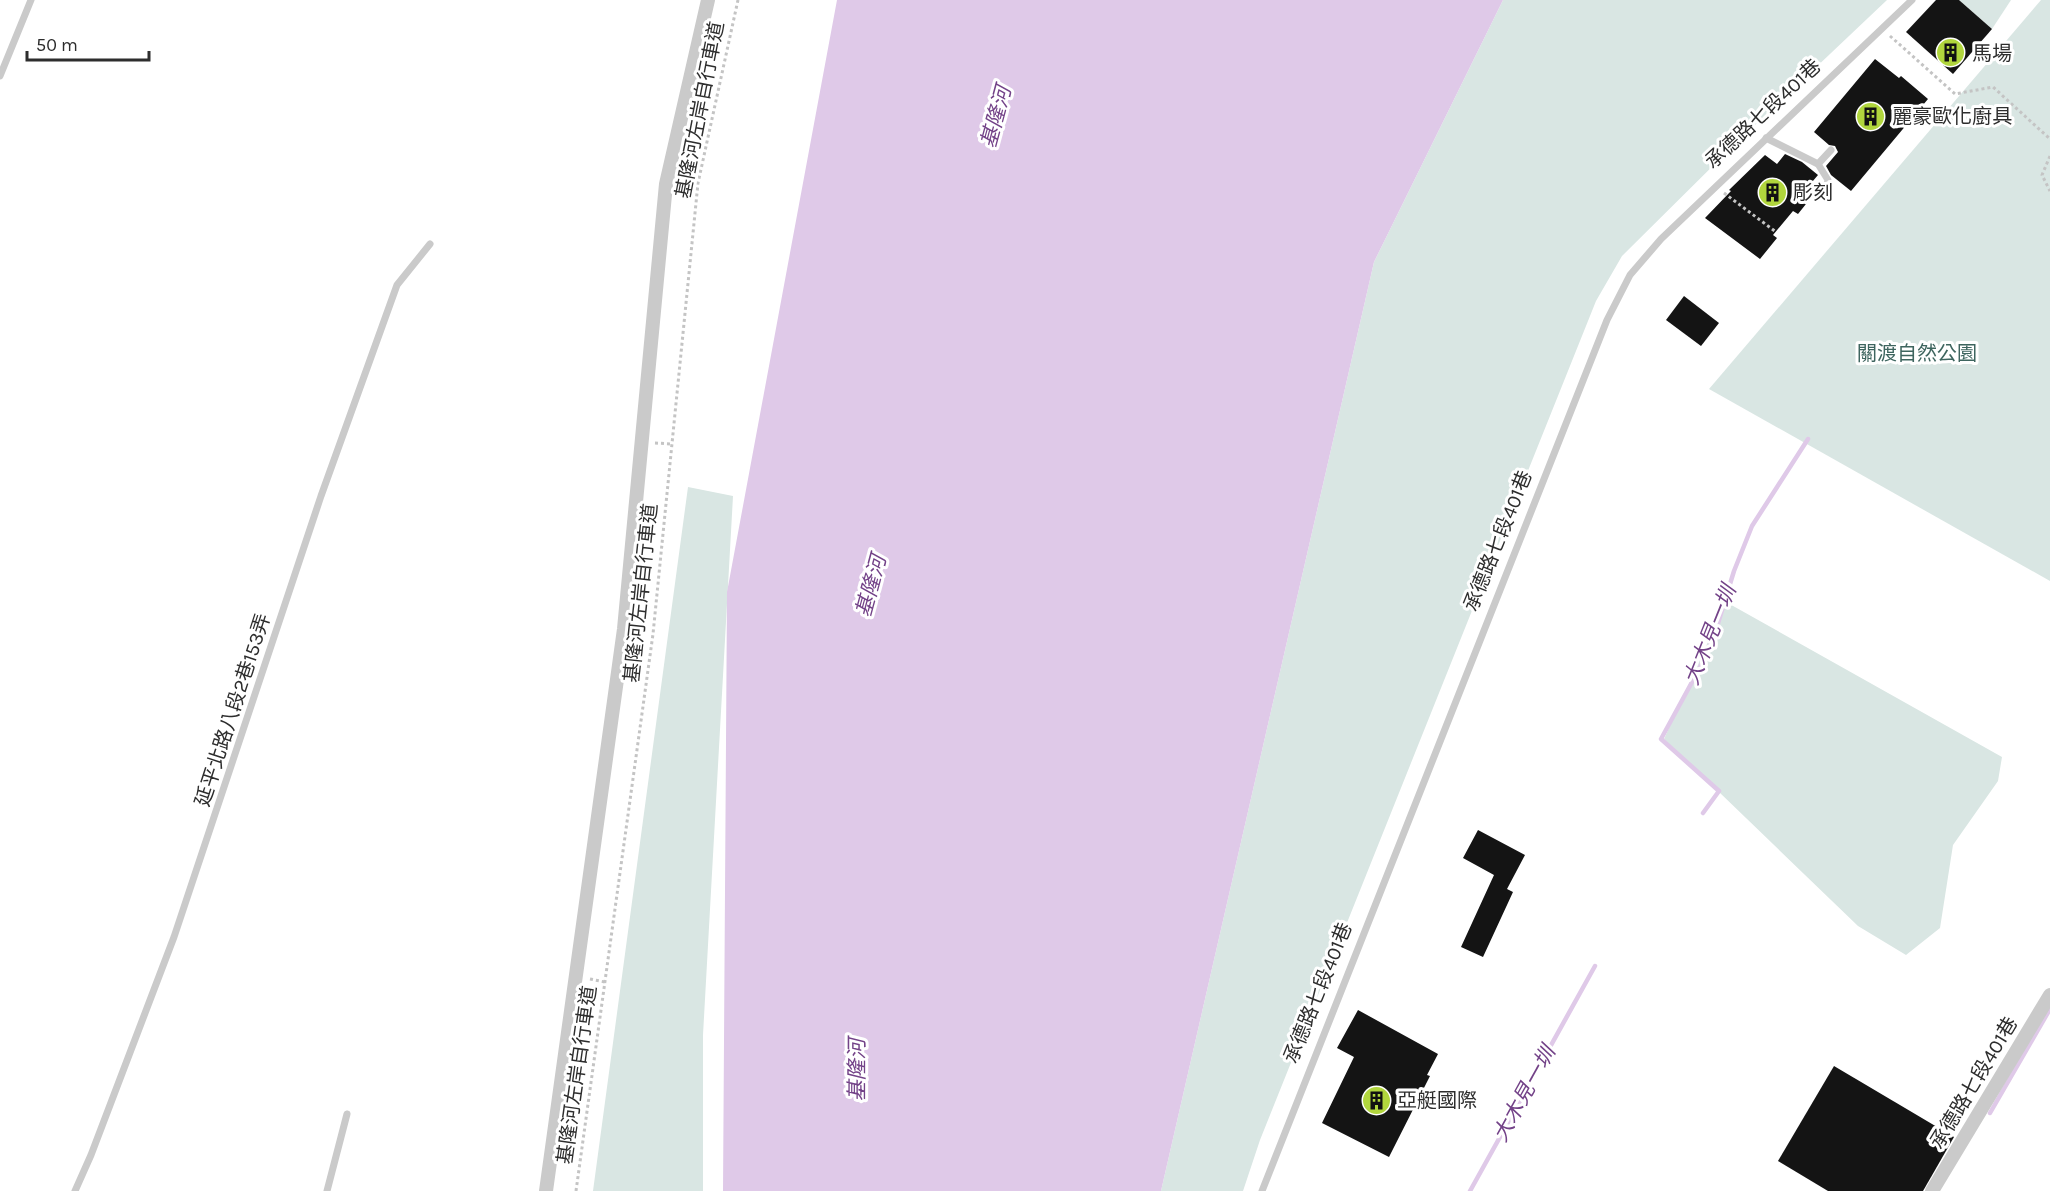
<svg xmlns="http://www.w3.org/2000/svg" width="2050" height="1191" viewBox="0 0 2050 1191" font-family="Karla,'Noto Sans TC',sans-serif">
<rect width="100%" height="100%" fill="#fff"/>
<g fill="#d9e6e3">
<path d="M1503,0h384l-149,141 -116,115 -26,45 -336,839 -17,51h-82l213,-929z"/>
<path d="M1959,0h52l-19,29z"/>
<path d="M2041,0h9v581l-341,-192z"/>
<path d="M688,487l45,9 -30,539v156h-110z"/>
<path d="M1726,602l276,155 -4,24 -45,64 -13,83 -34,27 -48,-29 -194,-187z"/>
</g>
<path fill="#dfc9e8" d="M837,0h666l-129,262 -213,929h-438l4,-599z"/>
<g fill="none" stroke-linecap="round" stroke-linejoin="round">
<g stroke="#dfc9e8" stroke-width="4.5">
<path d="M1703,813l16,-22 -58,-52 43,-79 11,-27 19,-62 18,-45 56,-87"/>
<path d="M1990,1113l60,-104"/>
<path d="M1470,1191l125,-225"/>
</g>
</g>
<g fill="#141414">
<path d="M1936,0h23l33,29 -39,45 -47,-42z"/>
<path d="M1875,59l24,19 2,-2 27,23 -77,92 -20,-16 -5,-9 12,-14 -3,-6 -6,-1 -15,-13z"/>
<path d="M1785,154l17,8 16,13 -11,13 7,6 -16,20 -5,-3 -20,24 4,3 -17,21 -55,-41 26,-27 -2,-1 36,-35 12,9z"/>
<path d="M1684,296l35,27 -18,23 -35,-26z"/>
<path d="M1478,830l47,25 -18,34 6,3 -30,65 -22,-10 33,-72 -31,-17z"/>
<path d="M1358,1010l80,44 -11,21 3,1 -41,81 -67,-34 32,-66 -17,-9z"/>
<path d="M1834,1066l120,71 -31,54h-95l-50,-30z"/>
</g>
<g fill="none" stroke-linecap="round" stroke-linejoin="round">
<g stroke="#c4c4c4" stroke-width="3" stroke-dasharray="3 3" stroke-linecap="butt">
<path d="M1890,36l65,58 38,-7 57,52"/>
<path d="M2050,156l-8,19 8,16"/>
<path d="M1724,193l52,39"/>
<path d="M655,443l17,1"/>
<path d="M590,979l15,3"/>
<path d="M576,1191l77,-557 45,-451 40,-183"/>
</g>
<g stroke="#cacaca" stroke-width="7">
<path d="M0,76l31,-76"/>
<path d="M1766,138l52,26 10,16 -2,10"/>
<path d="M1818,164l13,-14"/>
<path d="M75,1191l16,-36 83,-218 147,-441 76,-211 33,-41"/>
<path d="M327,1191l20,-77"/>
<path d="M1262,1191l345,-871 23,-45 31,-36 251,-239"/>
</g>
<g stroke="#cacaca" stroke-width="14">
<path d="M546,1191l78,-562 42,-445 42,-184"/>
<path d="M1932,1191l118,-196"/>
</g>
</g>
<defs>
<symbol id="building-disc" viewBox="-11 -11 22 22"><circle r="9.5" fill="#b1d63d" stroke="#fff"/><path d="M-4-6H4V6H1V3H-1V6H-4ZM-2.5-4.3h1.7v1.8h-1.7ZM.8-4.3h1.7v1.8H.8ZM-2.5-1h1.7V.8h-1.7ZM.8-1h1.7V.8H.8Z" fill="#111"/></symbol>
</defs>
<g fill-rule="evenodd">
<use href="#building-disc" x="1934" y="36" width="33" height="33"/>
<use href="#building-disc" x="1854" y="100" width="33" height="33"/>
<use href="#building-disc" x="1756" y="176" width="33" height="33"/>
<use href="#building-disc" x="1360" y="1084" width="33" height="33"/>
</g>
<g text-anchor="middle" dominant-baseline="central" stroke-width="6" stroke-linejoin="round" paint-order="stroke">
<g font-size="20" fill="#2d2d2d" stroke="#fff" text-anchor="start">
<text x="1972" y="53">馬場</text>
<text x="1892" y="116">麗豪歐化廚具</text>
<text x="1793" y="192">彫刻</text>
<text x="1397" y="1100">亞艇國際</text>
</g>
<g font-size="20" fill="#2d2d2d" stroke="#fff">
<text transform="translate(700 110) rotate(-79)">基隆河左岸自行車道</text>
<text transform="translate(1763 114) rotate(-43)">承德路七段401巷</text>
<text transform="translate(1498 541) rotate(-68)">承德路七段401巷</text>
<text transform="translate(641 593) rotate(-84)">基隆河左岸自行車道</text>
<text transform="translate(233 710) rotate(-72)">延平北路八段2巷153弄</text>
<text transform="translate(1318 993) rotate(-68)">承德路七段401巷</text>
<text transform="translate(577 1075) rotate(-82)">基隆河左岸自行車道</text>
<text transform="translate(1974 1083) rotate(-59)">承德路七段401巷</text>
</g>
<g font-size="20" fill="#3e655f" stroke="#fff">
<text x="1917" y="353">關渡自然公園</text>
</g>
<g font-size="21" font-style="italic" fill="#734288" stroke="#fff">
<text transform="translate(996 117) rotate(-75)">基隆河</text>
<text transform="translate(871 586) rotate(-75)">基隆河</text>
<text transform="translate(1710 635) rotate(-68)">大木見一圳</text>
<text transform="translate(857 1070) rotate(-90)">基隆河</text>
<text transform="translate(1524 1094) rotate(-61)">大木見一圳</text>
</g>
</g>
<path d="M27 51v9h122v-9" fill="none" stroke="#2d2d2d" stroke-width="3"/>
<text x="36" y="51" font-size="18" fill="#2d2d2d" stroke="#ffffff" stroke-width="4.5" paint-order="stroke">50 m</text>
</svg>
